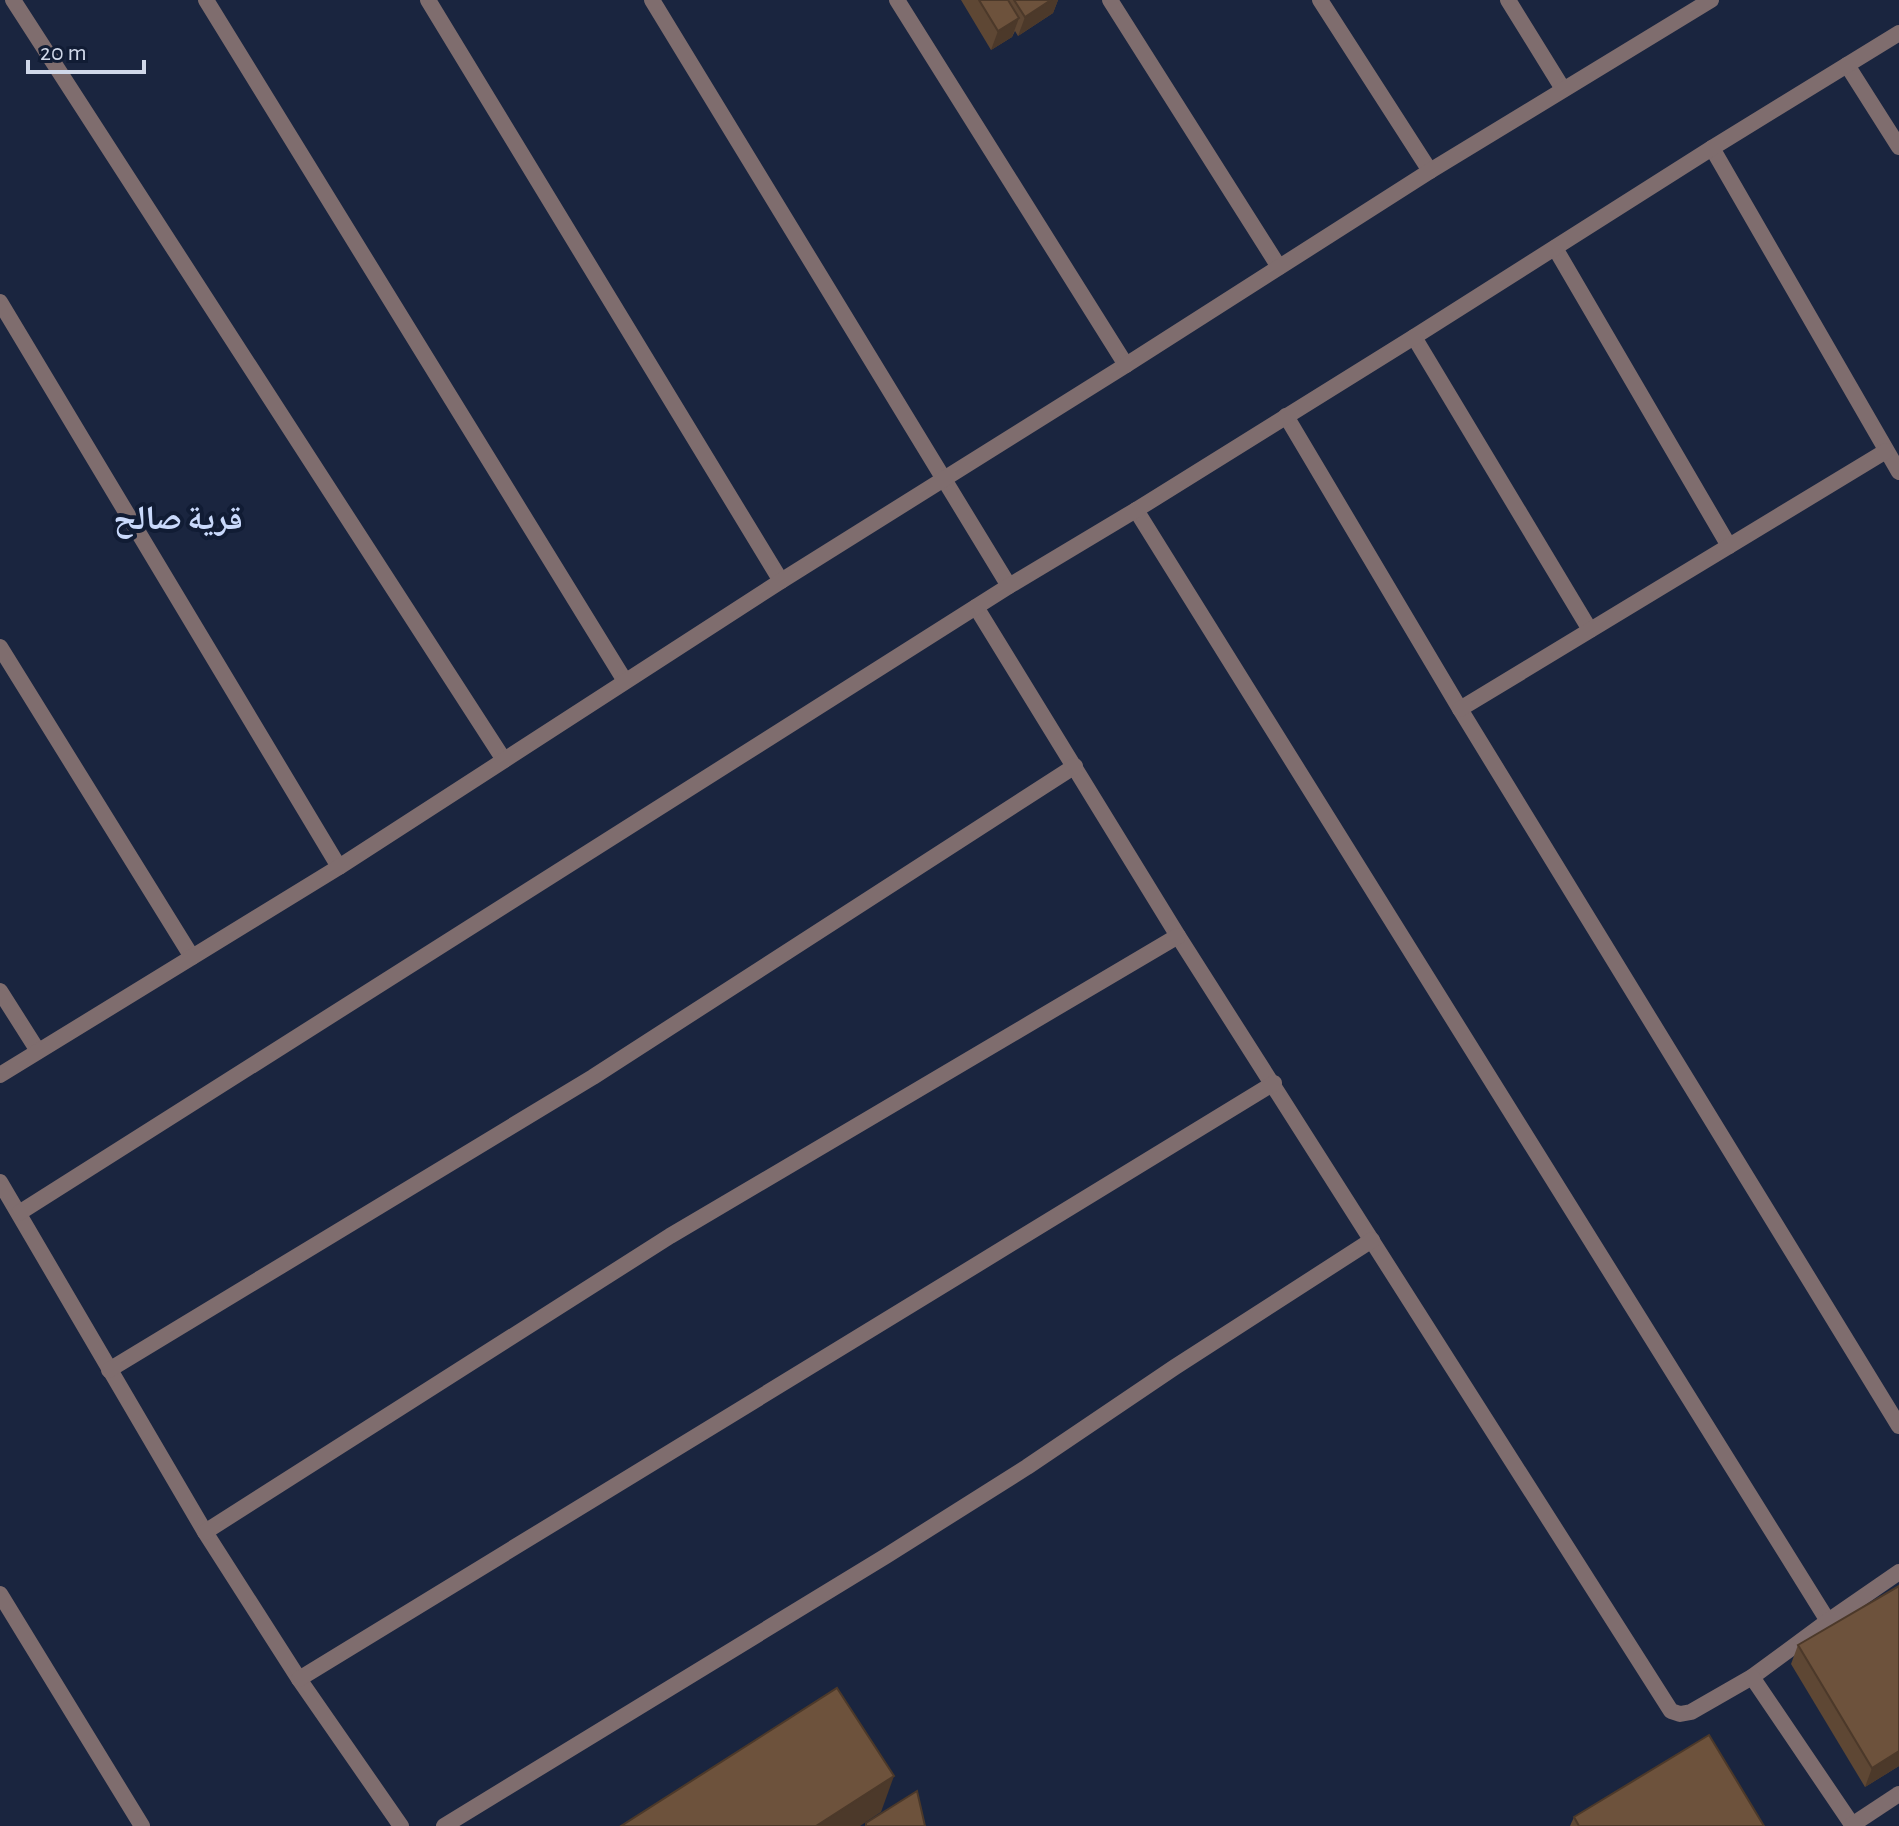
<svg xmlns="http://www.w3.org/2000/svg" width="1899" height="1826" viewBox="0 0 1899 1826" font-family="'Alegreya Sans','Noto Naskh Arabic',sans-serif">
<rect width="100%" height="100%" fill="#1a253f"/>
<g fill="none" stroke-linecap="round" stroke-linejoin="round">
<g stroke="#7f6d6e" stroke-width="16">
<path d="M13,0l491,760"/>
<path d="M206,0l419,681"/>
<path d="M428,0l353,581"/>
<path d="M652,0l357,586"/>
<path d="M897,0l229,365"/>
<path d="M1110,0l169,267"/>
<path d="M1320,0l110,171"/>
<path d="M1508,0l55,89"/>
<path d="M1847,65l52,82"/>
<path d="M1712,148l187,324"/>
<path d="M1555,248l174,298"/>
<path d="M0,302l339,565"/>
<path d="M1414,337l176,293"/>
<path d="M1286,416l174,293 439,717"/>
<path d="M1136,510l692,1111"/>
<path d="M976,607l202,329 493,775 9,3 11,-2 61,-35 76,-56 71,-49"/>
<path d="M0,647l192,310"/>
<path d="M1460,709l426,-258"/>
<path d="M0,991l38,60"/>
<path d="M0,1075l339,-208 442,-286 345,-216 304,-194 281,-171"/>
<path d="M0,1182l205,350 94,147 102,147"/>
<path d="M19,1213l990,-627 127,-76 278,-173 298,-189 187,-115"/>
<path d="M109,1370l484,-293 482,-311"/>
<path d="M205,1532l465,-296 508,-300"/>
<path d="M0,1594l142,232"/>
<path d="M1752,1677l101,149"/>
<path d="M299,1679l975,-596"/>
<path d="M1852,1825l47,-31"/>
<path d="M444,1826l442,-270 141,-89 148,-100 197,-127"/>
</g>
</g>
<g fill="#5e4734">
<path d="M961,0h97l-5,13 -35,23 -3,-5 -3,6 -21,13z"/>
<path d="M1899,1586v180l-34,21 -74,-123 7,-19z"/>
<path d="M1574,1817l190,9h-194z"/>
</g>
<g fill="#4c392a">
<path d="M1051,0h7l-5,13 -35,23 7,-19z"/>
<path d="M1019,18l-7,19 -21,13 7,-19z"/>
<path d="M1899,1751v15l-34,21 7,-19z"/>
<path d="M894,1776l-13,36 -21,14h-44z"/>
</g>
<g fill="#6d523c" stroke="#4c392a" stroke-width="2">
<path d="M979,0h29l11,18 -21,13z"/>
<path d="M1014,0h37l-26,17z"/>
<path d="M1899,1586v165l-27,17 -74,-123z"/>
<path d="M837,1688l57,88 -78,50h-195z"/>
<path d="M1709,1735l55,91h-185l-5,-9z"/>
<path d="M917,1791l8,35h-59v-3z"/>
</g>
<g text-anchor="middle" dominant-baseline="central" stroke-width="8" stroke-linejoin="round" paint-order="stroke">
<g font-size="34" font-weight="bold" fill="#c9d9fb" stroke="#111c34">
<text x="178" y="519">قرية صالح</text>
</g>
</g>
<path d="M28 60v12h116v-12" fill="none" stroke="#d0d8e9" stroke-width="4"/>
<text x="40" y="60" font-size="24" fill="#d0d8e9" stroke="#111c34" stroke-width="6" paint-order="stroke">20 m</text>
</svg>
